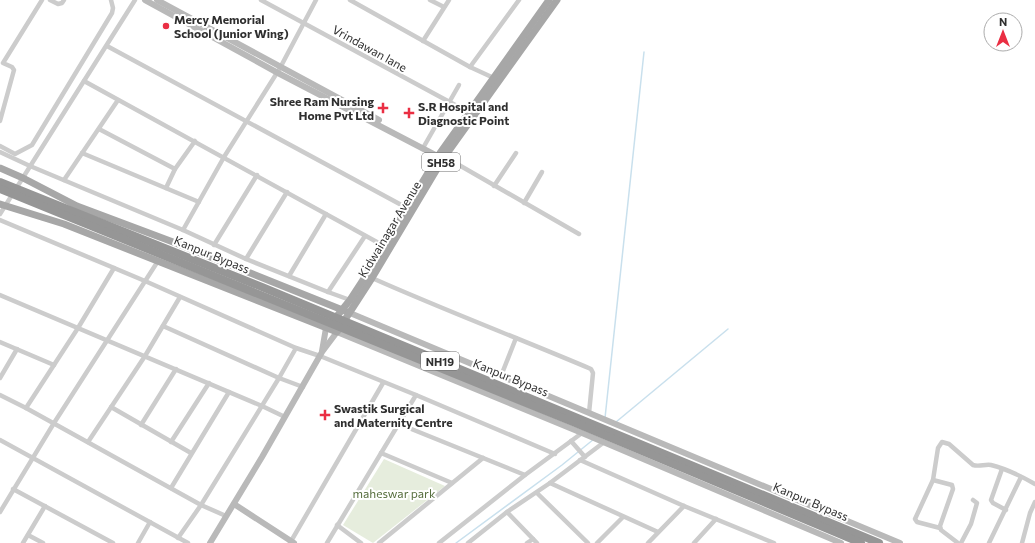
<svg xmlns="http://www.w3.org/2000/svg" width="1035" height="543" viewBox="0 0 1035 543" font-family="Commissioner,sans-serif">
<rect width="100%" height="100%" fill="#fff"/>
<path fill="#e6eddd" d="M384,459l61,27 -72,57 -30,-18z"/>
<g fill="none" stroke-linecap="round" stroke-linejoin="round">
<g stroke="#c9e0ed" stroke-width="1.5">
<path d="M605,418l39,-366"/>
<path d="M616,422l112,-93"/>
<path d="M456,543l106,-78 32,-26"/>
</g>
<g stroke="#ccc" stroke-width="4.5">
<path d="M50,0l8,4 4,-1 2,-3"/>
<path d="M261,0l209,113"/>
<path d="M350,0l120,67 26,12"/>
<path d="M430,0l14,7"/>
<path d="M423,41l26,-41"/>
<path d="M107,46l300,162"/>
<path d="M470,67l49,-67"/>
<path d="M84,81l302,166"/>
<path d="M0,121l14,-51 -2,-3 -9,-4 39,-63"/>
<path d="M99,129l76,40 20,-28"/>
<path d="M0,146l15,8 17,-9 80,-132 1,-5 -2,-8"/>
<path d="M423,148l36,-63"/>
<path d="M0,152l30,14 153,64 63,29 41,-67"/>
<path d="M82,153l117,49"/>
<path d="M452,161l127,73"/>
<path d="M64,180l54,-80"/>
<path d="M494,186l22,-33"/>
<path d="M166,188l9,-19"/>
<path d="M524,203l18,-31"/>
<path d="M0,214l135,-214"/>
<path d="M0,220l145,61 151,67 24,8 96,39 -89,148"/>
<path d="M183,230l41,-73 56,-89 36,-68"/>
<path d="M214,245l43,-70"/>
<path d="M246,259l82,33 22,8"/>
<path d="M289,276l37,-62"/>
<path d="M372,278c72,32 146,60 219,91l2,4 -4,40"/>
<path d="M328,292l37,-56"/>
<path d="M0,295l262,111 23,11"/>
<path d="M163,326l116,52 24,9"/>
<path d="M0,342l54,23"/>
<path d="M501,376l15,-38"/>
<path d="M0,378l17,-29"/>
<path d="M0,395l26,13 175,97 25,11"/>
<path d="M416,395l139,59"/>
<path d="M111,407l80,46"/>
<path d="M26,408l52,-80 36,-60"/>
<path d="M399,424l126,51"/>
<path d="M141,425l35,-56"/>
<path d="M0,440l188,103"/>
<path d="M571,441l14,16"/>
<path d="M88,442l57,-86 35,-59"/>
<path d="M171,442l38,-59"/>
<path d="M381,453l71,30"/>
<path d="M580,460l104,46 90,37"/>
<path d="M1002,469l-11,31 2,3 13,7"/>
<path d="M933,480l19,5 1,4 -13,37 1,4 17,13"/>
<path d="M550,483l108,49"/>
<path d="M171,488l58,-96"/>
<path d="M13,489l100,54"/>
<path d="M537,493l51,50"/>
<path d="M0,512l54,-89 104,-162"/>
<path d="M507,512l30,31"/>
<path d="M337,525l24,18"/>
<path d="M940,528l-23,-6 -2,-3 18,-39 5,-32 4,-6 7,2 24,21c6,2 12,-1 18,0 16,4 30,11 44,19"/>
<path d="M28,535l15,8"/>
<path d="M178,538l23,-33 78,-127 17,-30"/>
<path d="M23,543l22,-37"/>
<path d="M138,543l12,-21"/>
<path d="M290,543l93,-160"/>
<path d="M379,543l104,-85"/>
<path d="M439,543l86,-68 57,-42"/>
<path d="M468,543l39,-31 43,-29 53,-40"/>
<path d="M527,543l6,-4"/>
<path d="M597,543l26,-26"/>
<path d="M648,543l36,-37"/>
<path d="M694,543l22,-24"/>
<path d="M961,543l10,-19 6,-21 -4,-3"/>
<path d="M989,543l32,-66"/>
<path d="M1022,543l8,-30 5,-11"/>
</g>
<g stroke="#b9b9b9" stroke-width="6">
<path d="M145,0l133,73 165,86 9,2"/>
<path d="M157,0l222,120"/>
<path d="M350,313l550,230"/>
<path d="M322,351l4,-23"/>
<path d="M234,504l60,39"/>
<path d="M210,543l52,-86 60,-105 15,-20 245,101 259,110"/>
</g>
<g stroke="#a7a7a7" stroke-width="7">
<path d="M0,168l23,10 54,28 96,36 172,69"/>
<path d="M0,204l64,20 273,108 35,-54 71,-119 114,-159"/>
<path d="M333,321l17,-21 15,-23 75,-124 109,-153"/>
</g>
<g stroke="#969696" stroke-width="8">
<path d="M0,182l262,105 617,256"/>
<path d="M0,189l573,233 288,121"/>
</g>
</g>
<g fill="#ea2e43" stroke="#fff" stroke-width="1.5">
<circle cx="166" cy="26" r="4"/>
<path d="M381 102h4v4h4v4h-4v4h-4v-4h-4v-4h4z"/>
<path d="M407 107h4v4h4v4h-4v4h-4v-4h-4v-4h4z"/>
<path d="M323 409h4v4h4v4h-4v4h-4v-4h-4v-4h4z"/>
</g>
<g text-anchor="middle" dominant-baseline="central" stroke-width="4" stroke-linejoin="round" paint-order="stroke">
<g fill="#fff" stroke="#6d6d6d" stroke-width="1">
<rect x="422" y="153" width="38" height="18" rx="3"/>
<rect x="421" y="352" width="38" height="18" rx="3"/>
</g>
<g font-size="11" font-weight="bold" fill="#2f2f2f">
<text x="441" y="162">SH58</text>
<text x="440" y="361">NH19</text>
</g>
<g font-size="12" font-weight="bold" fill="#2f2f2f" stroke="#fff" text-anchor="start">
<text x="174" y="19">Mercy Memorial<tspan x="174" dy="14">School (Junior Wing)</tspan></text>
<text x="374" y="101" text-anchor="end">Shree Ram Nursing<tspan x="374" dy="14">Home Pvt Ltd</tspan></text>
<text x="418" y="106">S.R Hospital and<tspan x="418" dy="14">Diagnostic Point</tspan></text>
<text x="334" y="408">Swastik Surgical<tspan x="334" dy="14">and Maternity Centre</tspan></text>
</g>
<g font-size="12" fill="#2f2f2f" stroke="#fff">
<text transform="translate(370 48) rotate(29)">Vrindawan lane</text>
<text transform="translate(389 229) rotate(-59)">Kidwainagar Avenue</text>
<text transform="translate(212 254) rotate(22)">Kanpur Bypass</text>
<text transform="translate(511 377) rotate(22)">Kanpur Bypass</text>
<text transform="translate(811 501) rotate(23)">Kanpur Bypass</text>
</g>
<g font-size="12" fill="#546c3b" stroke="#fff">
<text x="394" y="493">maheswar park</text>
</g>
</g>
<g transform="translate(1003 32)"><circle r="19" fill="#ffffff" stroke="#acacac"/>
<path d="M0-3L7 15L0 10L-7 15Z" fill="#ea2e43"/>
<text y="-6" font-size="11" font-weight="bold" text-anchor="middle" fill="#2f2f2f">N</text>
</g>
</svg>
